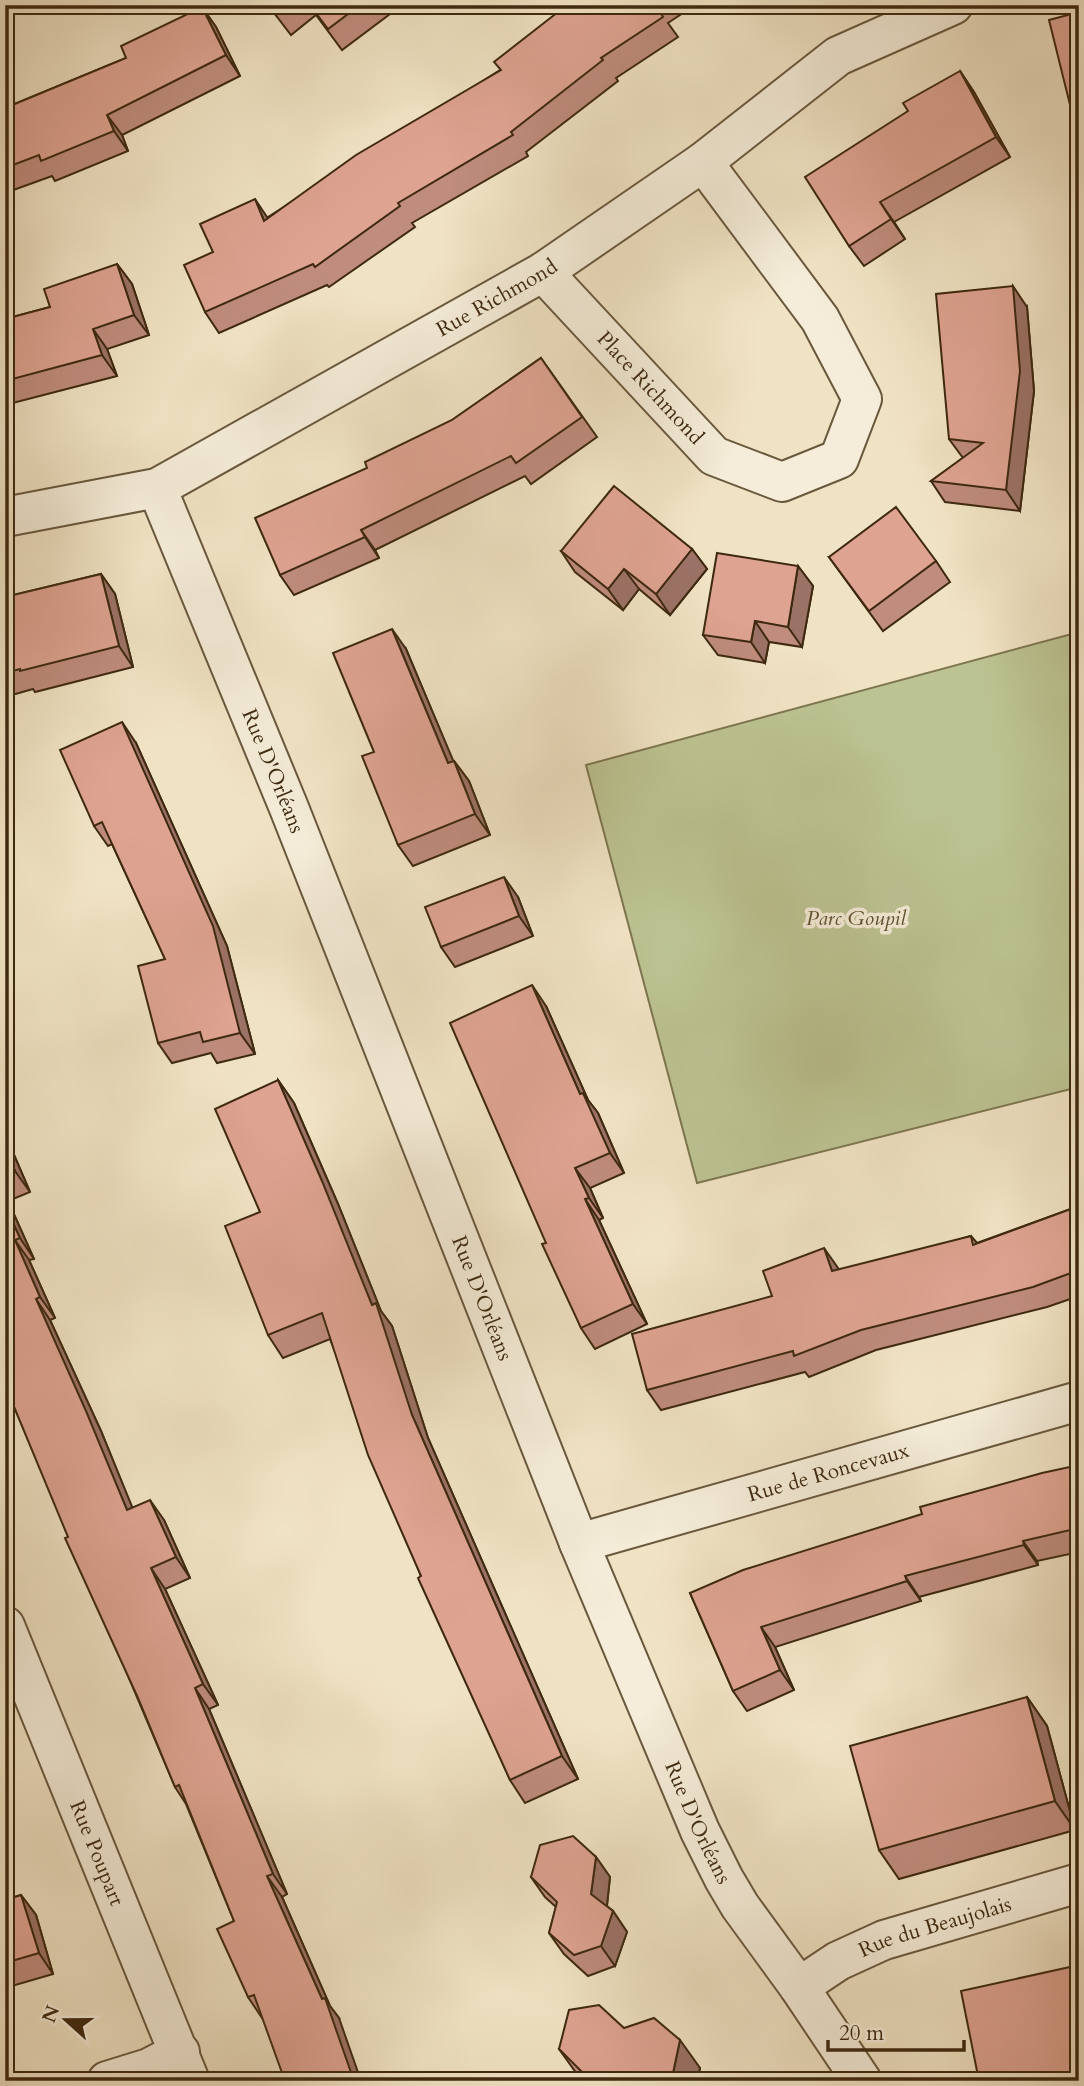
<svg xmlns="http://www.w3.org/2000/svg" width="1084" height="2086" viewBox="0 0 1084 2086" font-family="Cardo,serif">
<rect width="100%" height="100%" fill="#f0e3c4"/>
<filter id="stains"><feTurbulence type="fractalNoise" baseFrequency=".00286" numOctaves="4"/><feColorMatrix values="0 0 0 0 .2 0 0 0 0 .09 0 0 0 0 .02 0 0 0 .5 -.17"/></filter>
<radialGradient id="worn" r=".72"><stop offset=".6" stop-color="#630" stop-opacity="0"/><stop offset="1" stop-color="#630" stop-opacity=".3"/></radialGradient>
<path fill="#bcc392" stroke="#7d7651" stroke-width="2" d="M1079,632v455l-382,96 -111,-418z"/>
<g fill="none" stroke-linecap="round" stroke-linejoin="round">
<defs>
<g id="street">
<path id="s1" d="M543,272l171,184 68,26 57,-23 23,-60 -42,-80 -117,-157"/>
<path id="s2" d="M157,488l132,320 290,735 121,288 24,48 16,27 59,81 63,94"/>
<path id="s3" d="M5,517l152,-29 386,-216 160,-110 135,-106 115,-51"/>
<path id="s4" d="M579,1543l500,-142"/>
<path id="s5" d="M5,1626l185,455"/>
<path id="s6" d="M799,1987l39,-26 46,-21 195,-57"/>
<path d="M107,2081l42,-13 31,-16"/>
</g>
</defs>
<use href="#street" stroke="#6a583d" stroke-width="42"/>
<use href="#street" stroke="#f5edd9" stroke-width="38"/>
</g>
<g fill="#bf8c7d" stroke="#3e2910" stroke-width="2">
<path d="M268,5h116l6,9 -48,36 -26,-35 -25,20z"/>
<path d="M567,5h128l-27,18 10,14 -62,41 2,3 -92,71 2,4 -116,67 3,4 -86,60 -2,-2 -108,48 -14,-21 8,-60 287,-182z"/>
<path d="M202,7l14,20 24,49 -118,59 6,16 -73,30 -3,-5 -47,17v-85l121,-50z"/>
<path d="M960,71l14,21 36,65 -116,65 11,17 -41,27 -15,-20z"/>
<path d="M117,264l15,20 17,51 -42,14 10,27 -112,29v-86l45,-12z"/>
<path d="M1027,307l7,84 -14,120 -75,-9 -14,-21 32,-23 -14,-19z"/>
<path d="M541,358l56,79 -66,47 -6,-8 -150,74 4,8 -85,37 -14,-20 87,-107 85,-48z"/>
<path d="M692,549l15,20 -37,46 -31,-26 -16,21 -48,-38 -14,-21z"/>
<path d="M829,557l107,4 14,21 -67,49z"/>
<path d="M798,566l15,20 -11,61 -33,-5 -4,21 -47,-8 -15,-20z"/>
<path d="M101,574l14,20 18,73 -98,25 -2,-3 -28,8v-100z"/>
<path d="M406,649l47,112h1l15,20 21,54 -77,31 -15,-21 -24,-93z"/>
<path d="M136,743l91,203 28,108 -38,9 -6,-10 -39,10 -14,-20 7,-84 -53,-115 -4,2 -14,-20z"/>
<path d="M518,897l15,39 -78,31 -14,-20z"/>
<path d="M546,1006l42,94 10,13 26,60 -34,15 13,30 -4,2 48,104 -52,25 -14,-21 -35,-85z"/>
<path d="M278,1080l16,23 44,101 43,107 11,15 36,112 150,341 -53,24 -15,-23 -89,-204 -91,-237 -47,19 -15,-23z"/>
<path d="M5,1134l25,58 -22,9 26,58 -5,1 26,58 -5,2 51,111 31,77 32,12 26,58 -25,11 53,116 -9,4 78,185 -5,3 48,109 9,12h-77l-14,-21 -14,-76 -48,-117 -11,-17 -170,-402z"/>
<path d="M1079,1206v90l-32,11 -171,43 -67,27 -4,-5 -144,38 -14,-20 125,-94 199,-60 6,7z"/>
<path d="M1079,1465v87l-42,9 1,4 -119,32 2,4 -146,46 19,43 -47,21 -14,-20 -43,-98z"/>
<path d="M1027,1697l20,29 28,104 -176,49 -20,-29z"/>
<path d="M596,1857l14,20 -3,29 6,5 14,21 -12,34 -27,10 -24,-22 -15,-21 7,-26 -11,-10 -14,-20z"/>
<path d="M21,1895l15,20 17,59 -48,14v-88z"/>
<path d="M624,2028l76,40 -3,13h-115l-23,-32z"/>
</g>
<g fill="#9b7266" stroke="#3e2910" stroke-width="2">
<path d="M202,7l14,20 24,49 -14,-21z"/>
<path d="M960,71l14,21 36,65 -14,-20z"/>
<path d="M107,115l15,20 6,16 -14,-20z"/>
<path d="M255,199l14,21 -5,1z"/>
<path d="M880,202l14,20 11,17 -14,-20z"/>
<path d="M117,264l15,20 17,51 -15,-20z"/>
<path d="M1013,286l14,21 7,84 -14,120 -14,-21z"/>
<path d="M93,329l14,20 10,27 -15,-21z"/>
<path d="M361,530l14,20 4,8 -14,-21z"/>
<path d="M692,549l15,20 -37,46 -14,-21z"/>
<path d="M798,566l15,20 -11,61 -14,-20z"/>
<path d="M624,569l15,20 -16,21 -15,-21z"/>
<path d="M101,574l14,20 18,73 -14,-21z"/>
<path d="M755,621l14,21 -4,21 -14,-21z"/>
<path d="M392,629l14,20 57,135 -15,-21z"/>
<path d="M122,722l14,21 91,203 28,108 -15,-21z"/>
<path d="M454,761l15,20 21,54 -15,-21z"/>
<path d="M504,877l14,20 15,39 -14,-20z"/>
<path d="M532,985l14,21 42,94 10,13 26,60 -14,-20 -30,-59z"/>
<path d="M278,1080l16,23 44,101 43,107 11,15 36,112 150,341 -16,-23 -150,-341 -40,-110z"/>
<path d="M5,1134l25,58 -15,-21 -10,-24z"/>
<path d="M575,1168l15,20 13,30 -14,-20z"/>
<path d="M5,1197l3,4 26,58 -14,-21 -15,-32z"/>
<path d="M585,1199l14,21 48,104 -14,-20z"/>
<path d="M15,1240l14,20 26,58 -15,-21z"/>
<path d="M824,1248l14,20 8,23 -14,-20z"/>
<path d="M36,1299l14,21 51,111 41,100 -15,-21z"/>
<path d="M150,1500l14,20 26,58 -14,-21z"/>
<path d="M1023,1541l14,20 1,4 -14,-20z"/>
<path d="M151,1568l14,21 53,116 -15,-21z"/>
<path d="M905,1576l14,21 2,4 -14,-20z"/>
<path d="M761,1627l14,20 19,43 -14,-20z"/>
<path d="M195,1688l14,21 78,185 -14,-20z"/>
<path d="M1027,1697l20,29 28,104 -20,-29z"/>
<path d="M596,1857l14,20 -4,37 -15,-20z"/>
<path d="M267,1876l15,21 48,109 9,12 22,63h-7l-32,-82z"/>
<path d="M21,1895l15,20 17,59 -14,-21z"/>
<path d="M613,1911l14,21 -12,34 -14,-20z"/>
<path d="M680,2040l20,28 -3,13h-23l-2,-3z"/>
</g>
<g fill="#dea391" stroke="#3e2910" stroke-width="2">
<path d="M269,5h20l-13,10z"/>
<path d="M310,5h50l-32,24z"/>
<path d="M567,5h89l7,12 -62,41 2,2 -92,72 2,3 -115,68 2,3 -85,61 -2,-3 -108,48 -21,-47 29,-13 -13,-28 55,-25 9,22 92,-66 145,-85 -7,-8z"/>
<path d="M202,7l24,48 -119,60 7,16 -73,30 -2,-6 -34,13v-60l121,-50 -5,-12z"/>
<path d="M1079,12v154l-9,-31 7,-2 -28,-113z"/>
<path d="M960,71l36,66 -116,65 11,17 -42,27 -44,-69 103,-66 -5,-8z"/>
<path d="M117,264l17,51 -41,14 9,26 -97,26v-62l45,-12 -6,-18z"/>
<path d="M1013,286l7,85 -14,119 -75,-9 52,-38 -34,-4 -13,-145z"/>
<path d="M541,358l41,59 -66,46 -5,-7 -150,74 4,7 -85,38 -25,-57 112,-50 -2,-6 87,-42z"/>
<path d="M614,486l78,63 -36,45 -32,-25 -16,20 -47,-38z"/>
<path d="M896,507l40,54 -67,50 -40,-54z"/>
<path d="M717,553l81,13 -10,61 -33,-6 -4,21 -48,-7z"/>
<path d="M101,574l18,72 -99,25v-2l-15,4v-76z"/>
<path d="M392,629l56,134 6,-2 21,53 -77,31 -36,-89 12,-4 -41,-99z"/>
<path d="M122,722l91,204 27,107 -37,9 -3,-10 -42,11 -20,-77 27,-7 -63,-137 -8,4 -34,-76z"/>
<path d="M504,877l15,39 -78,31 -16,-40z"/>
<path d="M532,985l48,109 3,-1 27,60 -35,15 14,30 -4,1 48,105 -52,24 -39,-84 4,-1 -96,-220z"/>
<path d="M278,1080l44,101 50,124 4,-2 36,112 150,341 -52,24 -92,-202 3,-2 -53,-121 -46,-142 -54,22 -43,-109 35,-14 -45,-103z"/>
<path d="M5,1147l10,24 -10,4z"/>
<path d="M5,1206l15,32 -5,2 25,57 -4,2 50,112 41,99 23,-10 26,57 -25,11 52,116 -8,4 78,186 -6,2 55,123 3,-1 29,83h-69l-31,-86 -6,2 -31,-68 17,-8 -55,-136 -4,2 -37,-89 -73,-160 3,-1 -63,-152z"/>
<path d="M1079,1206v64l-46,17 -172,43 -67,26 -1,-5 -146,39 -15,-56 140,-38 -9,-25 61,-23 8,23 139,-35 2,9z"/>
<path d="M1079,1465v63l-56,13 1,4 -119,31 2,5 -146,46 19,43 -47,21 -43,-98 53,-23 179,-56 -2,-7 122,-34z"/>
<path d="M1027,1697l28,104 -176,49 -29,-104z"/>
<path d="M573,1836l23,21 -5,37 22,17 -12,35 -27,9 -25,-22 8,-31 -26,-25 9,-32z"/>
<path d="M21,1895l18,58 -34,10v-63z"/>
<path d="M1079,1942v19l-4,-18z"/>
<path d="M1079,1965v116h-100l-18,-90z"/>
<path d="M599,2005l25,23 30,-10 26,22 -8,38 3,3h-84l-32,-32 10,-39z"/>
</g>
<g text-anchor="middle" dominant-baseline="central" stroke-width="7" stroke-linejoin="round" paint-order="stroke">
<g font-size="21" fill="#3e2910" stroke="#f5edd9">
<text stroke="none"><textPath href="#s3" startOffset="544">Rue Richmond</textPath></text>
<text stroke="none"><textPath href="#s1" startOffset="158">Place Richmond</textPath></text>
<text stroke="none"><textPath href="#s2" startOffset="306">Rue D'Orléans</textPath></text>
<text stroke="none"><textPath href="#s2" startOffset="873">Rue D'Orléans</textPath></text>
<text stroke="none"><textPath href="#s4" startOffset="259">Rue de Roncevaux</textPath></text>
<text stroke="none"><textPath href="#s2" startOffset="1440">Rue D'Orléans</textPath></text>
<text stroke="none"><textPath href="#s5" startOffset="245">Rue Poupart</textPath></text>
<text stroke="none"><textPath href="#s6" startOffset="150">Rue du Beaujolais</textPath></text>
</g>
<g font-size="21" font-style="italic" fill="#5e5030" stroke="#f5edd9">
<text x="856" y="918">Parc Goupil</text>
</g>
</g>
<rect width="1084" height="2086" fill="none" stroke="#f0e3c4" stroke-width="28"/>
<rect x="7" y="7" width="1070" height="2072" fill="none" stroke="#3e2910" stroke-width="3.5"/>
<rect x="14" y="14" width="1056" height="2058" fill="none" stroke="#3e2910" stroke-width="2"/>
<g transform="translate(66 2020) rotate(291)" stroke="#f5edd9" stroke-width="5" paint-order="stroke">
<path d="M0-5L12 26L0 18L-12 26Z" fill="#3e2910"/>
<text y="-10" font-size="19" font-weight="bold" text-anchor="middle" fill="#3e2910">N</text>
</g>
<path d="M828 2040v10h136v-10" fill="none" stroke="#3e2910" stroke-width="3.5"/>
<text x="839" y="2040" font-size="21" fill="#3e2910" stroke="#f5edd9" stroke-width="5" paint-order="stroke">20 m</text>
<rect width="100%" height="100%" filter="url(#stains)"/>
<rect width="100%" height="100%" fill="url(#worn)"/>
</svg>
